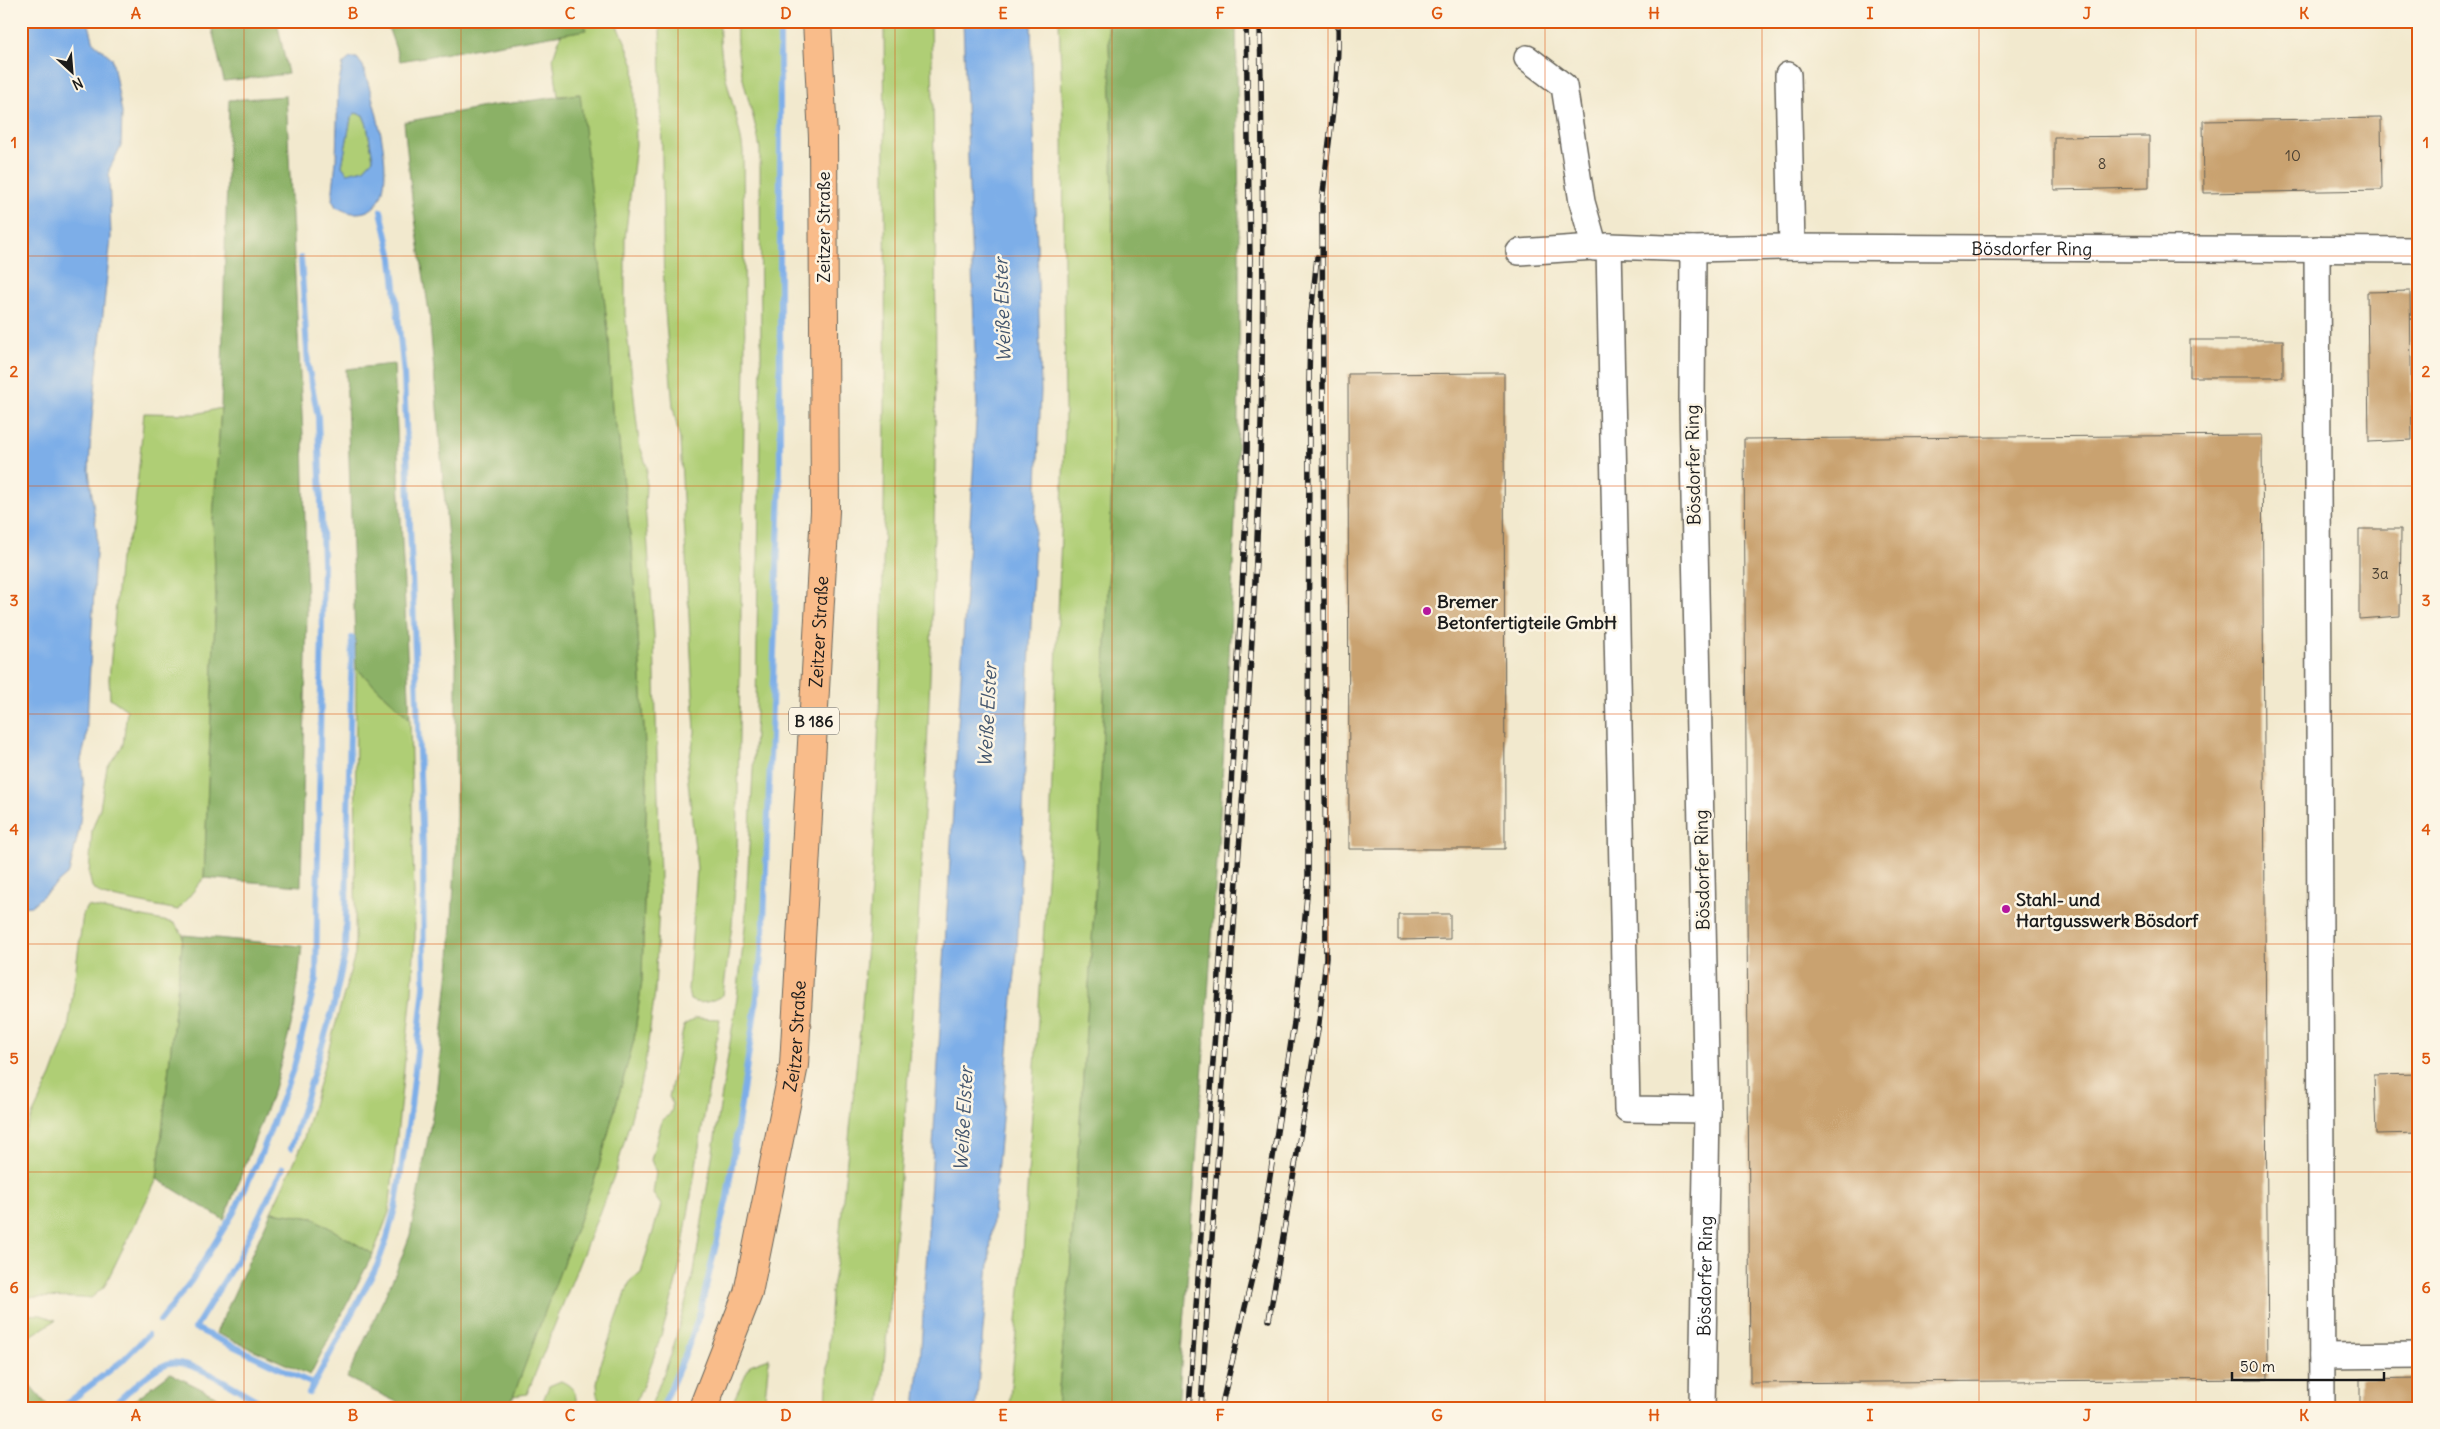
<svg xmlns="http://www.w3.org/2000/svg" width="2440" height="1429" viewBox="0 0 2440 1429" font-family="Delius,sans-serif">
<rect width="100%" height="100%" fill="#fcf5e5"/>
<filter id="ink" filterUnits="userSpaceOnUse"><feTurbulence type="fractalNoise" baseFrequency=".02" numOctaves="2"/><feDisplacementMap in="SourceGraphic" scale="10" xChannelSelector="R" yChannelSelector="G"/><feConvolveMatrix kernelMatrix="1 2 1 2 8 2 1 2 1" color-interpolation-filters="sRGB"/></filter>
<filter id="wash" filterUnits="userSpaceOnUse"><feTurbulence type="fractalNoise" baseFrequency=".0096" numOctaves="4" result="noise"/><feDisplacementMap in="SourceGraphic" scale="20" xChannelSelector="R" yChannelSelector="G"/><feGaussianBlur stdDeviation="1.12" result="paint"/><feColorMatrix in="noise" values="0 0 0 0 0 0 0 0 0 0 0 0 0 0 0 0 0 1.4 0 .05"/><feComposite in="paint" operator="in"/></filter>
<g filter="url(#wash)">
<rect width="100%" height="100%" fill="#f2e9ce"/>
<g fill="#afce75" stroke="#667548">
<path d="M583,21h31l10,18 10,26 2,80 -11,94v75l14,129 8,24 -2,37 9,131 6,244 -5,113 -11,79 -28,100 -89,223 -14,2 85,-226 36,-130 8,-60 5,-201 -6,-101 -9,-126 -14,-118 -6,-23 -3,-72 -30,-245 -21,2 -5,-38 8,-24 24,-4z"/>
<path d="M660,21h60c-3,45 17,86 23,130l2,208 -8,501 -5,65 -9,70c-10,6 -22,11 -33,5l-2,-10 9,-121 -10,-98 8,-39 -15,-292 -7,-33 -9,-108z"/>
<path d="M737,21h43c4,242 1,483 -8,725 -3,58 -4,117 -8,175 -4,68 -16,135 -26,202 -14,97 -32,196 -76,285h-12l21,-53 23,-83 43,-274 8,-71 11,-215 5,-353 -1,-209c-6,-43 -27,-85 -23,-129z"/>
<path d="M884,21h47c6,219 7,438 -1,656 -9,244 -27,488 -50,731h-54l5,-116 6,-31c12,-130 28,-261 35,-391 16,-283 14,-566 12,-849z"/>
<path d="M1059,21h49l4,96 2,309 -15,409 -29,437 -13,136h-48l13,-140 28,-435 15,-408 -2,-307z"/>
<path d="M355,113l8,2 4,10 6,34 -9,10 -17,4 -5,-7 9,-48z"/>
<path d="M221,408l-8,112 3,76 -12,282 -26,32 -76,-15 -10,-8 -3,-13 3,-44 8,-22 7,-41 16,-22 4,-35 -17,-12 -1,-19 11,-121 13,-30 11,-115 52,1z"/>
<path d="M356,668l54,51 5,217 -3,56 -23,220 -16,42 -60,-36 -42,-6 31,-67 53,-191z"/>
<path d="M87,906l87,17 9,12 -26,244 -53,108 -13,11 -70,-1v-158l30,-63 17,-46 15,-116z"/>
<path d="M696,1018l24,1 -41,250c-11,48 -25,94 -46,139h-34l-2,-24 3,-18 30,-85 11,-9 20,-67 -8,-11 3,-22 -5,-12 11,-40c10,-5 13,-13 7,-23l15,-72z"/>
<path d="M21,1314l20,1 15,5 -35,22z"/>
<path d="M769,1358l-5,50h-34l20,-43z"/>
<path d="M561,1381c13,6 16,12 15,27h-36l9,-22z"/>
</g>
<g fill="#8bb166" stroke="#546641">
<path d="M210,21h67l11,53 -64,7z"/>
<path d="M386,21h197l3,9 -186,31z"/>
<path d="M1108,21h128c3,165 6,331 -1,496 -11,297 -36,594 -57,891h-121l13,-136 29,-437 15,-409 -2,-309z"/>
<path d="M580,94l29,245 3,72 6,23 14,118 9,126 6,101 -5,201 -8,60 -36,130 -89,238h-100l-62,-30 49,-106 14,-37 26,-140 14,-136 6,-113v-183l-5,-88 -22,-263 -17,-113 -8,-77 86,-16z"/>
<path d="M286,96l17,339 4,178 -6,273 -97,-8 12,-282 -3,-76 8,-112 8,-308z"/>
<path d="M394,364l16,355 -54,-51 -10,-299z"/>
<path d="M183,935l119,11 -8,68 -20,75 -50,131 -67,-41z"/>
<path d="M271,1212l42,6 60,36 -63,121 -94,-42z"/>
<path d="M170,1373l69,35h-115z"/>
<path d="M21,1375l29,33h-29z"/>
</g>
<g fill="#7daee8" stroke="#4c6582" fill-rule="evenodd">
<path d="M21,21h67l6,22 18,15 10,55 -1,33 -12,24 2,68 -20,190 -2,43 8,64 -11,205 -5,20 3,27 -5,43 -10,43 -38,33 -10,1z"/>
<path d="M963,21h68l10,370 -24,561 -41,456h-61l6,-59 56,-943z"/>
<path d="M350,58h7l6,8c8,28 50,150 -9,147 -6,0 -13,-4 -18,-6l-4,-7 4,-39 2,-74 5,-23zM355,113l8,2 4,10 6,34 -9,10 -17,4 -5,-7 9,-48z"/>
</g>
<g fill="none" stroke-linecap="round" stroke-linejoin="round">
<g stroke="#7daee8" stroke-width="6">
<path d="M291,1148l43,-143 11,-52 7,-315"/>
<path d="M283,1168l-45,90 -43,70 118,56"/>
<path d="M160,1321l32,-41 42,-68 28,-60 32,-85 22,-88 7,-418 -5,-144 -10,-52 -7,-107"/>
<path d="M309,1393l68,-127 10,-28 9,-34 15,-98 13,-120 -1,-136 -19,-475 -12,-117 -11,-47"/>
<path d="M61,1408l61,-47 26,-26"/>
<path d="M110,1408c15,-13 40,-39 59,-45 23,-6 79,34 102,45"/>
<path d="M662,1408l25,-58 13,-38 27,-114 30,-201 7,-74 16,-433v-469"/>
</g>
</g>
<g id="blocks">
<g fill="#c9a26f">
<path d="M2381,118l1,72 -178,3 -1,-72z"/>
<path d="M2149,136v52l-95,2v-53z"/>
<path d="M2410,291l2,149 -43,2 -2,-150z"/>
<rect x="2190" y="340" width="93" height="37"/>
<path d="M1504,373l1,476h-156l-1,-475z"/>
<path d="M2262,435l6,944 -518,4 -6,-944z"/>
<path d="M2359,529h42l-1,87 -41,3z"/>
<path d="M1398,914h52v25l-52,1z"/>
<path d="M2419,1074v59l-43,1 -2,-59z"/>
<path d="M2419,1378v30h-59v-29z"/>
</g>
</g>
</g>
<g filter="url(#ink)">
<use href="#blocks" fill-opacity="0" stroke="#67645a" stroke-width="1"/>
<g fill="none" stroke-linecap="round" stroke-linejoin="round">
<defs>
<g id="minor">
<path d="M1527,58l37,28 18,116 13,46"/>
<path d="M1788,75l4,172"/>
<path d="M1693,249l-84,-3 18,863 80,1"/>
<path d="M2317,249l5,1159"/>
<path d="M1519,252l90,-6"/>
<path d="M2322,1356l97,-1"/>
<path id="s1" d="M1702,1408l5,-298 -15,-706 1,-155 88,-2 638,3"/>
</g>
<g id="major">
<path id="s2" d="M703,1408l45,-115 46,-228 31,-554 -2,-374 -6,-116"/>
</g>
</defs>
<use href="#minor" stroke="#67645a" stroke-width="28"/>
<use href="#major" stroke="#67645a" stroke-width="30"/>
<use href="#minor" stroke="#fff" stroke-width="25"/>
<use href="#major" stroke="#f9bc8a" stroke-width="28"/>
<defs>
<g id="rail">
<path d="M1269,1320l50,-297 7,-65 -4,-753c5,-61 18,-122 16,-184"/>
<path d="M1189,1408l38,-549 19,-343 4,-257 -4,-238"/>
<path d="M1201,1408c18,-297 44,-594 57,-891 7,-166 5,-331 2,-496"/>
<path d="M1221,1408l37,-155 36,-230 7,-62 7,-77 1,-501 1,-59 7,-67"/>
</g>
</defs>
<use href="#rail" stroke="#1c1c1c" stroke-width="5.5"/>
<use href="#rail" stroke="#fcf5e5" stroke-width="4" stroke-dasharray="11" stroke-linecap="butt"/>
</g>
</g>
<path fill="none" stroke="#de560d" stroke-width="1" stroke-opacity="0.55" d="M244,21v1387M461,21v1387M678,21v1387M895,21v1387M1112,21v1387M1328,21v1387M1545,21v1387M1762,21v1387M1979,21v1387M2196,21v1387M21,256h2398M21,486h2398M21,714h2398M21,944h2398M21,1172h2398"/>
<g fill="#b5179e" stroke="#fcf5e5" stroke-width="2">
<circle cx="1427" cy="611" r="5"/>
<circle cx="2006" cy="909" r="5"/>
</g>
<g text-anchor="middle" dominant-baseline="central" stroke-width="5" stroke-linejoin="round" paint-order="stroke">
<g font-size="15" fill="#473e31">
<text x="2293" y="155">10</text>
<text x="2102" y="163">8</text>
<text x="2380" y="573">3a</text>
</g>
<rect fill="#fcf5e5" stroke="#5f5d58" stroke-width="1" x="789" y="707.5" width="50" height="27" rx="4"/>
<g font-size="16" font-weight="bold" fill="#1c1c1c">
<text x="814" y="721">B 186</text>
</g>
<g font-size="18" fill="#1c1c1c" stroke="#fcf5e5">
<text transform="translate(823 227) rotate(-90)">Zeitzer Straße</text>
<text stroke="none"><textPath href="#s1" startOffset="1498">Bösdorfer Ring</textPath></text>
<text transform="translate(1693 465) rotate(-91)">Bösdorfer Ring</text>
<text stroke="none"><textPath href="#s2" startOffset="790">Zeitzer Straße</textPath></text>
<text transform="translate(1702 870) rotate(-91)">Bösdorfer Ring</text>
<text stroke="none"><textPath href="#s2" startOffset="385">Zeitzer Straße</textPath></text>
<text stroke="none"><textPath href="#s1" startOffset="132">Bösdorfer Ring</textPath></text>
</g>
<g font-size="18" font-weight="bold" fill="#1c1c1c" stroke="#fcf5e5" text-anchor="start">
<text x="1437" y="601">Bremer<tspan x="1437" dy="21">Betonfertigteile GmbH</tspan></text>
<text x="2016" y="899">Stahl- und<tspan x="2016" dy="21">Hartgusswerk Bösdorf</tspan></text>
</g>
<g font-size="19" font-style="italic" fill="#43566e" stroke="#fcf5e5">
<text transform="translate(1002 310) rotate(-92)">Weiße Elster</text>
<text transform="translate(987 715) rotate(-87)">Weiße Elster</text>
<text transform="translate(963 1119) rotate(-87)">Weiße Elster</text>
</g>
</g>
<rect width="2440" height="1429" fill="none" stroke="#fcf5e5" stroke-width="55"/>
<g transform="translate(72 72) rotate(154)" stroke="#fcf5e5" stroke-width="4" paint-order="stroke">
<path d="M0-4L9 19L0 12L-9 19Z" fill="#1c1c1c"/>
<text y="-8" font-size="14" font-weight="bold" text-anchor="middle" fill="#1c1c1c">N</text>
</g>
<path d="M2232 1372v8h152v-8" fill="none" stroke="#1c1c1c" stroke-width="2.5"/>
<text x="2240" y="1372" font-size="15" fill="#1c1c1c" stroke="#fcf5e5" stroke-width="4" paint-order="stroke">50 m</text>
<rect x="28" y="28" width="2384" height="1374" fill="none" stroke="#de560d" stroke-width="2"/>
<g font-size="16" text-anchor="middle" font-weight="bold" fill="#de560d">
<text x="136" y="19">A</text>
<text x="353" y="19">B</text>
<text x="570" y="19">C</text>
<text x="786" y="19">D</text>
<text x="1003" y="19">E</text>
<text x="1220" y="19">F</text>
<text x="1437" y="19">G</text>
<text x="1654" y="19">H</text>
<text x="1870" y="19">I</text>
<text x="2087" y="19">J</text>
<text x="2304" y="19">K</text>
<text x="14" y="148">1</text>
<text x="2426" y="148">1</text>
<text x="14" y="377">2</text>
<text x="2426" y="377">2</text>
<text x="14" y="606">3</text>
<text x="2426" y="606">3</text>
<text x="14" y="835">4</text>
<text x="2426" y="835">4</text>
<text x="14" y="1064">5</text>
<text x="2426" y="1064">5</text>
<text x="14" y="1293">6</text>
<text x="2426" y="1293">6</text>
<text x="136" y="1421">A</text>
<text x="353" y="1421">B</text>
<text x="570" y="1421">C</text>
<text x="786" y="1421">D</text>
<text x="1003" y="1421">E</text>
<text x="1220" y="1421">F</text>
<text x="1437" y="1421">G</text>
<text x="1654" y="1421">H</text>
<text x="1870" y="1421">I</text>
<text x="2087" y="1421">J</text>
<text x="2304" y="1421">K</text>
</g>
</svg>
